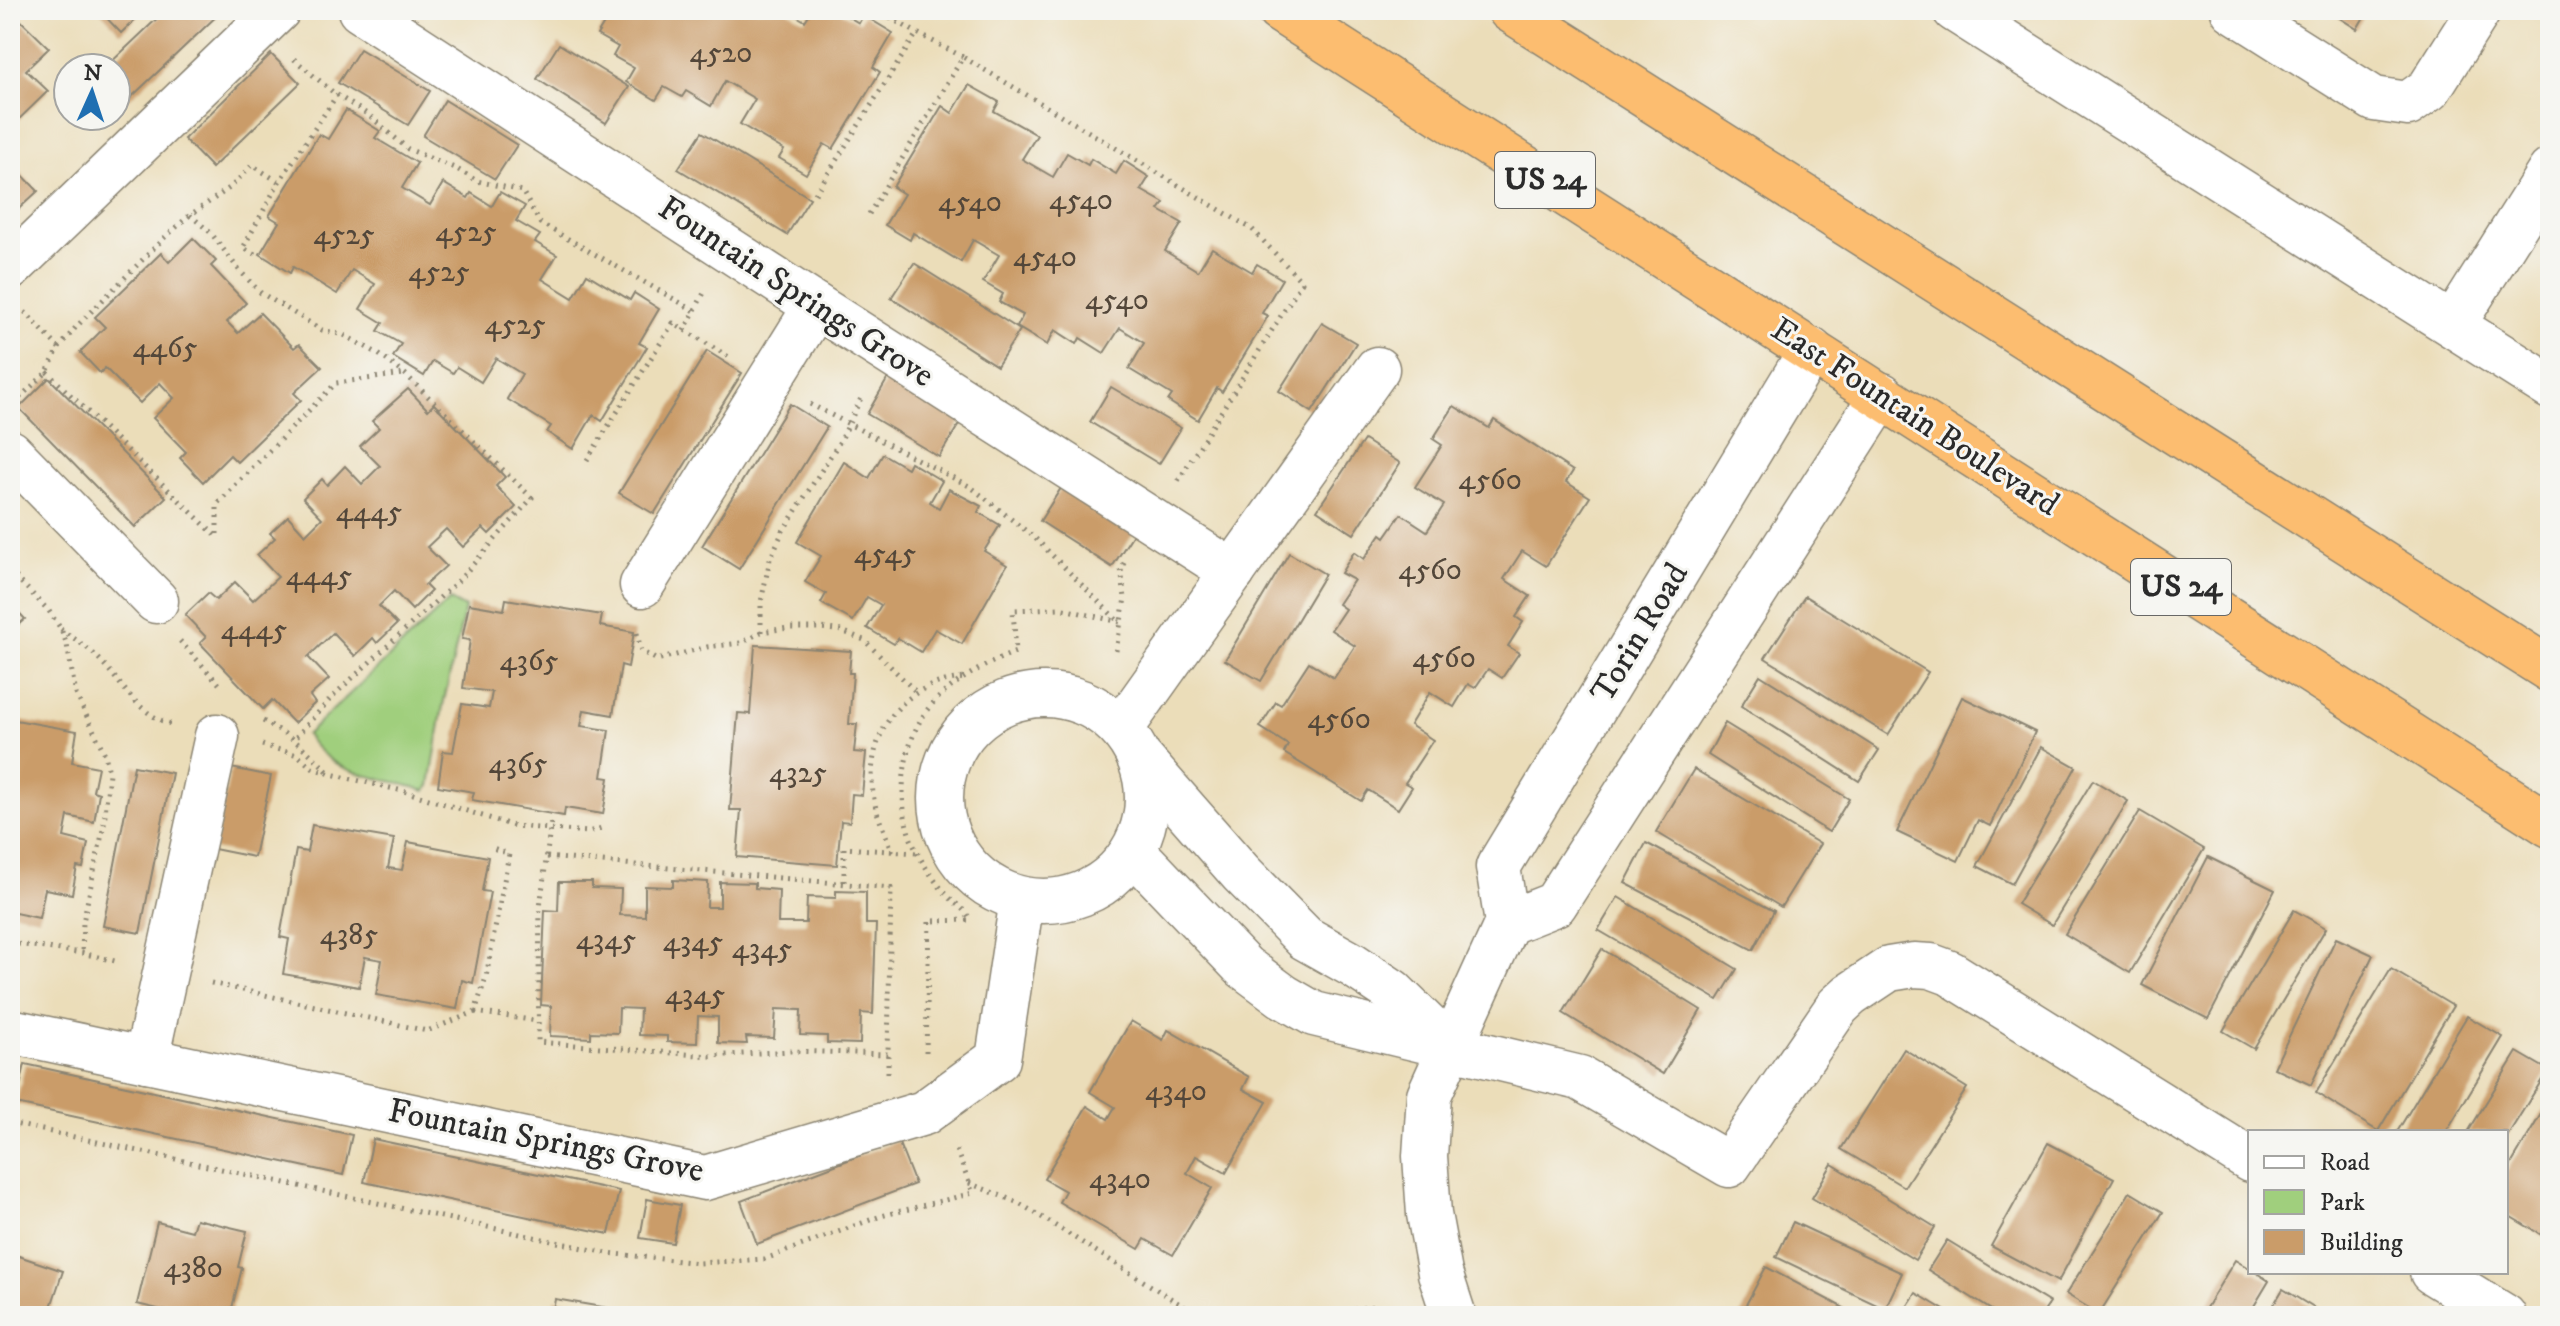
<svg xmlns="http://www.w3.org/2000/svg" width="2560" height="1326" viewBox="0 0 2560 1326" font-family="'IM FELL DW Pica',serif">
<rect width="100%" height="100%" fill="#f6f6f2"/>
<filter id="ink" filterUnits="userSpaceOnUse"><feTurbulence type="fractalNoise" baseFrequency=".0125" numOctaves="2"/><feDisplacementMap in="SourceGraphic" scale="16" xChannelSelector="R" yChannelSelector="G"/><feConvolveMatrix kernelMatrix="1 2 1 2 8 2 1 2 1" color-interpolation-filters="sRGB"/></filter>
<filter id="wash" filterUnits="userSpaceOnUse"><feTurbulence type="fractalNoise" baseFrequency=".006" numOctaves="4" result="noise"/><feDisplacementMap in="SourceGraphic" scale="32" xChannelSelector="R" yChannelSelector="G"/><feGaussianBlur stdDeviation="1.8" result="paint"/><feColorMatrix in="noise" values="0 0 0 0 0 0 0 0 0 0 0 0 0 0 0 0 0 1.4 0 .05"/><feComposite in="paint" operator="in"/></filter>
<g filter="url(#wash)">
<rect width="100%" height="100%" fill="#ebddb9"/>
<path fill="#a0cf7d" stroke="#667d54" stroke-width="2" d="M450,600l15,8 -22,97 -13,81 -5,5c-48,-18 -87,-10 -119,-56z"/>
<g id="blocks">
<g fill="#ca9c69">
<path d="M10,10l39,38 -23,22 22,21 -38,37z"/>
<path d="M99,10h40l3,3 -21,20z"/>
<path d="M166,10h57l-100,95 -7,-7v-30h-11z"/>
<path d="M612,10h174l19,11 7,-11h25l22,13 4,-8 30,18 -20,34 7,5 -47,77 -9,-5 -18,30 -27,-16 5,-8 -44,-26 15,-25 -30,-18 -14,25 -25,-15 -4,6 -18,-10 -8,13 -30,-18 8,-14 -21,-12 5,-9 -21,-12z"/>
<path d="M2327,10h41l-11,19z"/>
<path d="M559,44l70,43 -23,36 -69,-44z"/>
<path d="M360,49l70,42 -22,34 -70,-42z"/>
<path d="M271,54l29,29 -88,85 -28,-29z"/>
<path d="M969,85l30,17 -5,9 43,24 -15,24 31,18 14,-24 21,12 3,-6 25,15 8,-13 25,16 -8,13 23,13 -5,7 23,13 -17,28 33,20 14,-23 40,24 5,-8 25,15 -20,34 6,3 -46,76 -5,-4 -19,32 -30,-19 4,-6 -43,-26 15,-26 -24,-15 -16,25 -24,-15 -3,6 -22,-14 -8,15 -30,-18 6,-12 -24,-13 4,-8 -20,-12 16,-27 -26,-15 -12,22 -48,-29 -3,7 -25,-15 19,-31 -11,-7 49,-81 10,7z"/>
<path d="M445,100l72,45 -22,34 -72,-43z"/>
<path d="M346,110l34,21 -5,7 42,25 -15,25 28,17 13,-22 25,15 3,-5 21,13 8,-14 25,14 -9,15 24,14 -5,7 22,13 -15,24 31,19 14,-24 43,26 4,-7 25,16 -20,34 8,4 -45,74 -9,-6 -20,34 -26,-17 4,-6 -44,-27 15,-25 -26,-16 -15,24 -24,-15 -4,6 -20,-12 -9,15 -31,-19 8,-13 -23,-13 5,-8 -23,-14 15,-25 -23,-14 -15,24 -44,-27 -3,6 -30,-19 19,-32 -10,-6 50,-82 9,5z"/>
<path d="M702,132l108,66 -23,37 -109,-66z"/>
<path d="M10,162l28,29 -28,26z"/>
<path d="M193,238l23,23 -5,5 35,37 -19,19 11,11 22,-20 34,35 5,-4 23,23 -28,26 7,7 -64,62 -7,-7 -27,27 -23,-24 6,-6 -33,-34 21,-20 -14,-15 -20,20 -35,-35 -5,5 -20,-21 25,-25 -10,-10 66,-64 8,9z"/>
<path d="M914,263l106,67 -23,36 -106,-68z"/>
<path d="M1322,323l34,20 -44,69 -33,-21z"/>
<path d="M707,351l35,22 -88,141 -35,-21z"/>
<path d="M49,378l117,119 -31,30 -116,-119z"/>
<path d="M888,378l73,43 -22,36 -72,-43z"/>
<path d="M1111,387l70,41 -22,36 -69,-42z"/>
<path d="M408,389l20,21 6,-6 71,73 -9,9 20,21 -27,27 -6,-6 -20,19 -17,-18 -19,18 19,19 -21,19 6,6 -19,19 -18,-19 -15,15 18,18 -20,19 -4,-5 -18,18 -22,-23 -25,24 21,22 -19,17 5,7 -21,20 -22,-23 -9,9 -63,-66 6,-6 -21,-22 23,-22 8,7 19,-18 18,18 25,-23 -21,-22 18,-17 -5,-5 18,-17 17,19 17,-17 -19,-20 19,-19 5,6 18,-19 17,18 18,-18 -20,-20 19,-18 -7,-7z"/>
<path d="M790,404l37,23 -88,142 -37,-23z"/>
<path d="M1454,406l35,22 5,-8 79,51 -7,11 24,15 -44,69 -24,-15 -18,28 26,17 -14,21 7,5 -15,24 11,7 -17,25 -14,-9 -13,19 -7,-4 -14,23 -24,-15 -20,33 23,15 -28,43 7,4 -14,22 -30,-19 -7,11 -77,-48 4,-8 -28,-18 16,-25 5,3 28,-43 25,16 21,-32 -24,-16 14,-21 -7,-5 16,-24 -13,-7 13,-21 10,7 17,-25 4,3 16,-23 26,17 17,-26 -29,-18 27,-42 -9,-6z"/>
<path d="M1364,440l36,23 -46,71 -37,-24z"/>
<path d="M883,454l24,14 3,-6 32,19 -12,21 9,6 10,-19 32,17 -3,6 22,13 -16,26 23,14 -45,79 -27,-15 -14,23 -23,-14 -4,6 -27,-16 14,-23 -14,-8 -14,24 -32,-18 5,-9 -21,-12 16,-26 -24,-14 47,-80 25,16z"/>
<path d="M1063,485l72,46 -23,36 -72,-46z"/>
<path d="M1289,553l36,21 -64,107 -36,-21z"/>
<path d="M1805,596l123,76 -40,63 -123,-77z"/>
<path d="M506,599l96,16 -2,11 34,6 -6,35 -7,-2 -8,50 -29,-5 -3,16 28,4 -7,47 7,1 -6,36 -38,-6 -1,8 -92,-16 2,-8 -36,-6 5,-35 10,1 9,-48 27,4 3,-16 -29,-4 7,-48 -8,-1 7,-35 35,6z"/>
<path d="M10,603l15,16 -15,13z"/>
<path d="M755,645l96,6 -2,22h4l-4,51h8l-3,28 12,1 -4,42 -10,-1 -2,28 -9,-1 -4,44 -100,-8 4,-47h-11l8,-97 12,1z"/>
<path d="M1760,675l119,75 -20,31 -118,-75z"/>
<path d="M1962,697l73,35 -45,94 -12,-6 -20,41 -61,-29z"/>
<path d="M10,719l67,12 -5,31 26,5 -5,24 6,2 -5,29 -26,-6 -4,21 24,6 -5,25 -6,-1 -5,27 -27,-5 -6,29 -29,-6z"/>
<path d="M1725,723l124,76 -20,33 -121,-77z"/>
<path d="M2041,747l35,20 -64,117 -35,-18z"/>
<path d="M134,766l38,7 -32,160 -37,-7z"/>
<path d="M231,768l40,8 -17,81 -40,-8z"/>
<path d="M1694,769l126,75 -39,63 -125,-75z"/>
<path d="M2093,780l35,21 -76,124 -35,-21z"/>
<path d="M2140,811l64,38 -74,124 -65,-39z"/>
<path d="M312,825l82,14 -6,29 14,2 6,-28 80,15 -6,34 8,1 -17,91 -11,-3 -5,29 -81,-14 6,-35 -17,-3 -6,30 -76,-13 6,-35 -9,-2 16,-87 11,2z"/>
<path d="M1646,843l128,68 -21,39 -128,-67z"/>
<path d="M2208,857l67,33 -67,129 -66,-34z"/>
<path d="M673,880l35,2 -1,25h13v-25l35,1v5l24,2 -1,33h28l1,-26 29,1v-7l30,1v32h10l-3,90 -12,-1 -1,31 -33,-1v-7l-27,-1 1,-25 -25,-1 -2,29 -28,-1 1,7 -29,-1v-26l-20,-1 -1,27 -30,-1v-6l-28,-1 1,-26 -21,-1 -1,25 -27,-1v6l-41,-2 1,-30 -10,-1 4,-95 13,1 1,-29h33v6l29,1 -1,26 25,1v-30l28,1z"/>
<path d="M1618,897l119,72 -19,31 -120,-70z"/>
<path d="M2294,910l32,18 -72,121 -31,-18z"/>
<path d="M2336,938l37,17 -62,130 -37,-17z"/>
<path d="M1602,949l99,61 -38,64 -100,-61z"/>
<path d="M2391,969l62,37 -75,125 -62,-38z"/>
<path d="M2467,1016l36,21 -57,95h-49z"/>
<path d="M1131,1021l32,19 5,-10 81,47 -6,12 24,13 -41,71 -30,-17 -9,17 25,15 -39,67 -28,-16 -6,10 -80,-47 6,-11 -21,-12 43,-73 21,13 7,-12 -25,-15z"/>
<path d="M1904,1049l63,39 -63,99 -63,-38z"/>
<path d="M2517,1052l31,18 -42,68v-6h-38z"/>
<path d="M25,1064l327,71 -9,40 -327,-71z"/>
<path d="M2550,1099v141l-44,-26v-41z"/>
<path d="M373,1139l246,52 -10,43 -245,-52z"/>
<path d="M898,1141l17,43 -158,60 -16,-43z"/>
<path d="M2048,1143l66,35 -56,104 -67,-36z"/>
<path d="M1832,1164l103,63 -20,33 -103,-62z"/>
<path d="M2130,1192l33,20 -64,102 -33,-20z"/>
<path d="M647,1199l33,6 -7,38 -33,-5z"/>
<path d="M196,1219l51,12 -9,36 4,1 -12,48h-43l-50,-12 20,-82 35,9z"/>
<path d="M1793,1222l109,51 -17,36 -109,-52z"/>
<path d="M1947,1240l103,63 -9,13h-40l-73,-46z"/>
<path d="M10,1253l53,18 -15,45h-38z"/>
<path d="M2235,1260l15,9v3h5l14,9 -21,35h-47z"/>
<path d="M1766,1267l93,49h-119z"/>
<path d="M2283,1289l44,27h-60z"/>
<path d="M1916,1293l38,23h-53z"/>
<path d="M555,1299l53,9 -2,8h-54z"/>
</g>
</g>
</g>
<g filter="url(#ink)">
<use href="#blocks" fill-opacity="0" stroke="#8b8472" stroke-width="2"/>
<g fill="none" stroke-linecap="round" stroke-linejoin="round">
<defs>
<g id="minor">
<path d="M360,10l456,296 417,266"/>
<path d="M1955,10l595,377"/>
<path d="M2233,10l141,89 34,5 21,-15 50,-79"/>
<path d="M10,268l268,-258"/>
<path d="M2453,325l97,-154"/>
<path d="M10,452l146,149"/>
<path d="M642,585l174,-279"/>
<circle cx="1044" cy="798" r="103"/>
<path d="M1121,729l256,-360"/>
<path d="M1140,758l101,115 64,65 48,27 39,26 57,56"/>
<path d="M1134,852l110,115 39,29 31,18 266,64 149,87 109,-159 12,-11 39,-26 25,-4 17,1 19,7 300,187"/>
<path d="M1507,923l48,-19 327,-509"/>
<path d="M10,1031l695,147 219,-65 74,-54 24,-160"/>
<path d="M146,1060l71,-324"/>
<path d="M2432,1272l72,44"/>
<path d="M1454,1316l-14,-43 -11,-59 -4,-58 4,-61 78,-172 -9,-56 313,-517"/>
</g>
<g id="highway">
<path d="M1279,10l1271,815"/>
<path d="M1510,10l1040,660"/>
</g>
</defs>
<use href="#minor" stroke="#8b8472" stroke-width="47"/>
<use href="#highway" stroke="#8b8472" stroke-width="47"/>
<g stroke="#8b8472" stroke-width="5" stroke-dasharray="2 6" stroke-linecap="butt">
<path d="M876,10l41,23"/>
<path d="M294,59l40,34 36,23 38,33 49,20 20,12 45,10 18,32 155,88"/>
<path d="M815,194l102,-161 46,24"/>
<path d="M869,214l94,-157 289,172 50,53 -124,199"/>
<path d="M190,215l21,18 28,37 22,23 61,37 22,5 33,18 28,21 127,124 -73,82 -125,115 -40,44"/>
<path d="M255,254l-12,-6 36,-66 58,-87"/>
<path d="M684,331l22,-42"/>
<path d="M59,348l17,-21 87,-88 27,-24 41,-28 21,-22 27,17"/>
<path d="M47,372l170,165v-33l119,-121 68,-9"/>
<path d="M14,403l33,-31 12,-24 -34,-36"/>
<path d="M810,404l161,83 64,51 84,84"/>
<path d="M587,460l86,-137 56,34"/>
<path d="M10,571l39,40 12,18 6,16 9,49 29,60 4,19 -5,52 -21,97 -1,31"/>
<path d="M61,629c12,9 25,17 35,27 24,23 40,58 75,68"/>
<path d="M761,632v-30l9,-43 13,-28 59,-93 21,-44"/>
<path d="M637,633l4,18 16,9 50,-13 34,-4 20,-11 27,-4h33l21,3 22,9 52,52"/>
<path d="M180,641l42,46"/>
<path d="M1116,651l9,-53 -4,-29 5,-10"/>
<path d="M263,721c27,14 46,30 67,53"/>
<path d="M262,745l36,10 14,13 19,6 76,18 107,34 74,6 17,-5"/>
<path d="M893,852c-5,-13 -12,-27 -16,-40 -19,-66 18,-130 88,-134"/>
<path d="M547,857l344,31 -3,166 -97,-3 -81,5 -172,-14 2,-134 11,-87"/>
<path d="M844,882v-34l73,5"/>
<path d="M10,943l72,10 37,9"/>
<path d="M211,983l216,48 48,-19 11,-35 23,-123 -19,-7"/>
<path d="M475,1012l63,9"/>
<path d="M926,1052l3,-131 41,-1c-4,-10 -12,-14 -20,-22 -14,-14 -26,-32 -35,-50 -21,-41 -14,-111 18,-145 22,-23 54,-40 83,-51l-3,-42 46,-2 61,14"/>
<path d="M888,1073v-19"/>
<path d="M10,1123l597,130 92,10 66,-4 116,-43 92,-23 -18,-46"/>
<path d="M969,1183l50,20 180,113"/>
<path d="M1315,1316l60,-10"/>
</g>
<use href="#minor" stroke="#fff" stroke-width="44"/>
<use href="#highway" stroke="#fcbd6f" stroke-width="44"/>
</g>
</g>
<g text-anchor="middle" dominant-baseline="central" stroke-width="6" stroke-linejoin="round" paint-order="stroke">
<g font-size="30" fill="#53473a">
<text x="721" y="53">4520</text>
<text x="1081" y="200">4540</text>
<text x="970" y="202">4540</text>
<text x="466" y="232">4525</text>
<text x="344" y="235">4525</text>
<text x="1045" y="257">4540</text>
<text x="439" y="272">4525</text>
<text x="1117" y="300">4540</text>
<text x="515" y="325">4525</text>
<text x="165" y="348">4465</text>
<text x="1490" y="480">4560</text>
<text x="369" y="512">4445</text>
<text x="885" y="554">4545</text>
<text x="1430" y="570">4560</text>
<text x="319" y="576">4445</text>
<text x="254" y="630">4445</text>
<text x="1444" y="658">4560</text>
<text x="529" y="661">4365</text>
<text x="1339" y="719">4560</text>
<text x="518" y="764">4365</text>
<text x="798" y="773">4325</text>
<text x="349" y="935">4385</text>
<text x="606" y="940">4345</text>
<text x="693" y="942">4345</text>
<text x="762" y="949">4345</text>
<text x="695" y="995">4345</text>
<text x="1176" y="1091">4340</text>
<text x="1120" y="1179">4340</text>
<text x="193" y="1268">4380</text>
</g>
<g fill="#f6f6f2" stroke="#686867" stroke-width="2">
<rect x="1495" y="152" width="100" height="56" rx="6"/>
<rect x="2131" y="559" width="100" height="56" rx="6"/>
</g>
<g font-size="32" font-weight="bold" fill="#2b2b2b">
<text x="1545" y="180">US 24</text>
<text x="2181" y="587">US 24</text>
</g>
<g font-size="34" fill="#2b2b2b" stroke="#f6f6f2">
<text transform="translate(796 292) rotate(33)">Fountain Springs Grove</text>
<text transform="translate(1915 417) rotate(33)">East Fountain Boulevard</text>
<text transform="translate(1640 633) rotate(-59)">Torin Road</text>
<text transform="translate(546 1141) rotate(11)">Fountain Springs Grove</text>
</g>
</g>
<rect width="2560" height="1326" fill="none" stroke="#f6f6f2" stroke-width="40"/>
<rect x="2248" y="1130" width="260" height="144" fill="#f6f6f2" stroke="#a5a5a2" stroke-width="2"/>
<rect x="2264" y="1156" width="40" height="12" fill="#ffffff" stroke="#a5a5a2" stroke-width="2"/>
<text x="2320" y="1170" font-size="24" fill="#2b2b2b">Road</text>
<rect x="2264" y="1190" width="40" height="24" fill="#a0cf7d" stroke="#a5a5a2" stroke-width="2"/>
<text x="2320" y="1210" font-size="24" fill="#2b2b2b">Park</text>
<rect x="2264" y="1230" width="40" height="24" fill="#ca9c69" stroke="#a5a5a2" stroke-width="2"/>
<text x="2320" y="1250" font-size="24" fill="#2b2b2b">Building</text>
<g transform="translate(92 92) rotate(3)"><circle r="38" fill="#f6f6f2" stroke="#a5a5a2" stroke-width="2"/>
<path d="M0-6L14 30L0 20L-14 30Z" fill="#1f6fb2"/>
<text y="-12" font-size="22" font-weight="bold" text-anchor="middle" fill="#2b2b2b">N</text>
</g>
</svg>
